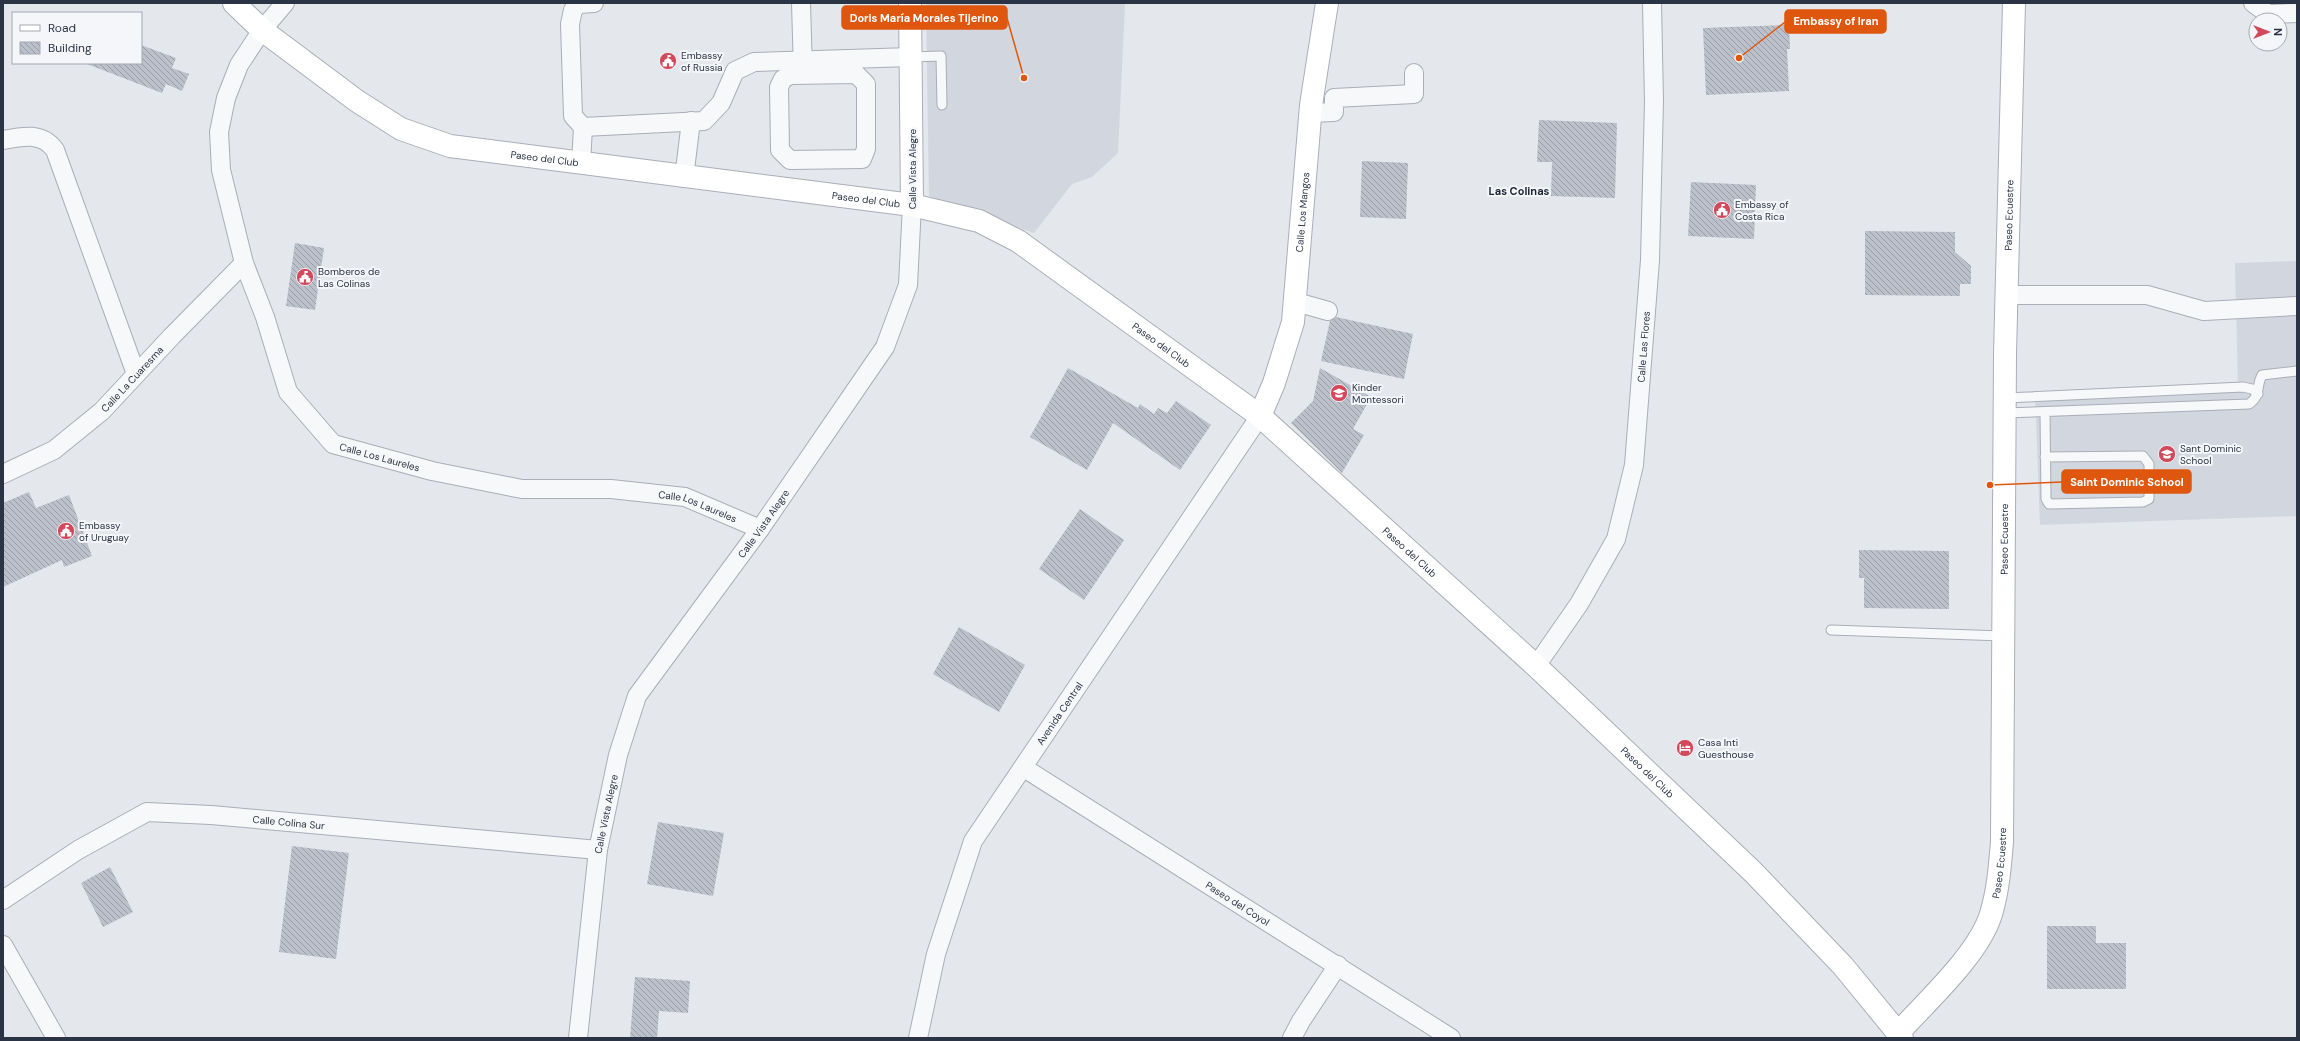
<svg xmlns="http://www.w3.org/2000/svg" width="2300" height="1041" viewBox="0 0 2300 1041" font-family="'DM Sans',sans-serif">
<defs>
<pattern id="building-back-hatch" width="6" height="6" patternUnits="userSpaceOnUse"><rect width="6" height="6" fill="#bbc0ca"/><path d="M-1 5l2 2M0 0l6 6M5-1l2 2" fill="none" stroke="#989da6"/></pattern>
</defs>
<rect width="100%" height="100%" fill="#e4e7ec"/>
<g fill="#d2d6de">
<path d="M926,3h199l-7,150 -26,24 -20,7 -38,49 -105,-37z"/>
<path d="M2297,261v255l-257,9 -5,-133 203,-7 -3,-122z"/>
</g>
<g fill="url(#building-back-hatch)">
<path d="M1789,25l1,24h-3l2,42 -83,4 -3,-67z"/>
<path d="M141,45l35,13 -4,10 17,6 -7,17 -16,-7 -4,9 -75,-29 54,-1z"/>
<path d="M1539,120l78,3 -2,75 -64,-2 1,-34h-15z"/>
<path d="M1362,161l46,2 -2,56 -46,-2z"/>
<path d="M1691,182l65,3 -2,54 -66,-3z"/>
<path d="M1865,231l90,1v20l16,14v18h-11v12l-95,-1z"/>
<path d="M295,243l29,5 -9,62 -29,-4z"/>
<path d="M1336,317l77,17 -9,45 -83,-18 9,-40z"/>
<path d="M1068,368l70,40 2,-4 14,10 4,-6 9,5 9,-12 35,24 -31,45 -67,-47 -26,47 -57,-33z"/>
<path d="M1320,368l51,29 -18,32 11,6 -22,38 -51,-50 22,-22z"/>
<path d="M29,492l7,16 33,-13 23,61 -28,11 -2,-7 -59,27v-84z"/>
<path d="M1080,509l44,31 -40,60 -45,-31z"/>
<path d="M1859,550l90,1v58l-85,-1v-30h-5z"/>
<path d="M959,627l66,38 -26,47 -66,-38z"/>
<path d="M658,822l66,11 -11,63 -66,-12z"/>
<path d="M292,846l57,7 -13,106 -57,-7z"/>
<path d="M110,867l23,45 -30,15 -22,-44z"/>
<path d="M2047,926h49v17h30v46h-79z"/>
<path d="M635,977l55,4 -2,32 -29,-2 -2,27h-27z"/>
</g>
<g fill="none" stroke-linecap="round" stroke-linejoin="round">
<defs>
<g id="lane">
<path d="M911,57l30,-1 1,49"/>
<path d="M2005,398l238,-11 9,2 6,5"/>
<path d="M2045,412l1,87 3,5 94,-2 6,-3v-35l-6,-8 -98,1"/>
<path d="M2005,413l244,-9c12,-8 7,-18 13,-29l35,-4"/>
<path d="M1831,630l172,6"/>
</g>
<g id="street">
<path id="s1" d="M285,3l-23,27 -23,35 -13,33 -7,34 2,38 23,93 21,54 23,75 45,52 99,27 90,18h89l74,8 75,32"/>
<path d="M801,3l2,69"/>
<path d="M2253,3l15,11 29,-1"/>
<path d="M856,74l10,10v65l-4,10 -72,1 -10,-10 -1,-63 4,-8 7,-4z"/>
<path d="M1310,113l24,-1v-14l80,-4v-21"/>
<path d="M583,127l121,-6 17,-18 14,-32 19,-9 157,-5"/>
<path d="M3,140c20,-4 39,-8 52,10l81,224"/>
<path d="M581,164l2,-37 -10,-11 -3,-92 3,-14 6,-6 15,-1"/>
<path d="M684,178l7,-57"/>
<path d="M2008,295h139l57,16 93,-5"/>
<path d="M1296,302l32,9"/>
<path id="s2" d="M3,474l51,-24 48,-39 70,-75 72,-73"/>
<path id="s3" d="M1536,666l43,-62 37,-65 18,-74 16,-205 4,-158 -2,-99"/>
<path id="s4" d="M1024,768l427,270"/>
<path id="s5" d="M3,900l75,-50 69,-38 64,3 387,35"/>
<path d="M3,945l53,93"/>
<path id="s6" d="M578,1038l20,-188 20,-95 19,-59 123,-167 125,-182 23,-62 4,-80"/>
<path id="s7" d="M918,1038l18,-84 37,-113 287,-425"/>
<path d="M1292,1038l9,-17 37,-56"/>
</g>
<g id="secondary">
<path id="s8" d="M234,3l28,27 95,71 44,28 49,17 462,59 67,16 39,20 242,175 276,250 217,206 90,94 59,72"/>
<path d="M910,3l2,202"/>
<path id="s9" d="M1260,416l14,-33 19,-61 18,-217 16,-102"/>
<path id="s10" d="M1898,1033c29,-32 81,-79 93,-119 7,-23 9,-48 11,-72l3,-488 9,-351"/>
</g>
</defs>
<use href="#lane" stroke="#a9aeb7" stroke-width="11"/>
<use href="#street" stroke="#a9aeb7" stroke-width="20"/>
<use href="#secondary" stroke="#a9aeb7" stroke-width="24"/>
<use href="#lane" stroke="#f7f8fa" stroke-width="9"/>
<use href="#street" stroke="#f7f8fa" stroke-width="18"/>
<use href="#secondary" stroke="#fff" stroke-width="22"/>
</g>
<defs>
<symbol id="civic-disc" viewBox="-11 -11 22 22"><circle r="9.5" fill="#d1495b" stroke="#f4f6f9"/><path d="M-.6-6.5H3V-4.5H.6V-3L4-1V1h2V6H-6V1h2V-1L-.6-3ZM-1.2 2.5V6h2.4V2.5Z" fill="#fff"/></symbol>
<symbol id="school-disc" viewBox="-11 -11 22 22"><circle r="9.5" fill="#d1495b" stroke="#f4f6f9"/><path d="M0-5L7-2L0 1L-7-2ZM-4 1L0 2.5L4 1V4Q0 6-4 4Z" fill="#fff"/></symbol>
<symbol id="hotel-disc" viewBox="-11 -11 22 22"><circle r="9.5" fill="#d1495b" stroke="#f4f6f9"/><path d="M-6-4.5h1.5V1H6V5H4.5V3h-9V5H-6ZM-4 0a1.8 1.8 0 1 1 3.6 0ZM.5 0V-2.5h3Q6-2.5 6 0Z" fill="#fff"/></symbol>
</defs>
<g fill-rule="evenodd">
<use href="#civic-disc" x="658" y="51" width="20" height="20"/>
<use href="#civic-disc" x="1712" y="200" width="20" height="20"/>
<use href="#civic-disc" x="295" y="267" width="20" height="20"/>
<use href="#school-disc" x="1329" y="383" width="20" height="20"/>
<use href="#school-disc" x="2157" y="444" width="20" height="20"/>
<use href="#civic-disc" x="56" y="521" width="20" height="20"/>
<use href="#hotel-disc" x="1675" y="738" width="20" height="20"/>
</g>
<g text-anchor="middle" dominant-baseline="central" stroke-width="4" stroke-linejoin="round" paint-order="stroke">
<g font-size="10" fill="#2b3445" stroke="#f4f6f9" text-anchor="start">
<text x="681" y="55">Embassy<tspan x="681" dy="12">of Russia</tspan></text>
<text x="1735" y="204">Embassy of<tspan x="1735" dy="12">Costa Rica</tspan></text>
<text x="318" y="271">Bomberos de<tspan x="318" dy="12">Las Colinas</tspan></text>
<text x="1352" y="387">Kinder<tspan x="1352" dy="12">Montessori</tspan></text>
<text x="2180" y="448">Sant Dominic<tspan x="2180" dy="12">School</tspan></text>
<text x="79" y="525">Embassy<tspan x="79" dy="12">of Uruguay</tspan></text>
<text x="1698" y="742">Casa Inti<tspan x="1698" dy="12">Guesthouse</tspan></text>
</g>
<g font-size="10" fill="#2b3445" stroke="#f4f6f9">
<text stroke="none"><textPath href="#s8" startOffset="357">Paseo del Club</textPath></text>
<text transform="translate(912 169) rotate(-90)">Calle Vista Alegre</text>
<text stroke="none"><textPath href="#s8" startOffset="681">Paseo del Club</textPath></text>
<text stroke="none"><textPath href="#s9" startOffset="210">Calle Los Mangos</textPath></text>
<text stroke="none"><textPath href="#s10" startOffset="852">Paseo Ecuestre</textPath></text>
<text stroke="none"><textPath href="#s8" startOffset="1017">Paseo del Club</textPath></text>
<text stroke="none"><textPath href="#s3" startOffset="345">Calle Las Flores</textPath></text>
<text stroke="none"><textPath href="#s2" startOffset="162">Calle La Cuaresma</textPath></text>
<text stroke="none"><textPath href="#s1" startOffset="535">Calle Los Laureles</textPath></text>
<text stroke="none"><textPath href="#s1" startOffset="859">Calle Los Laureles</textPath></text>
<text stroke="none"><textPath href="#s6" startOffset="562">Calle Vista Alegre</textPath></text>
<text stroke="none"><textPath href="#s10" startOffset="528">Paseo Ecuestre</textPath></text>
<text stroke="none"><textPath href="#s8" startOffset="1341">Paseo del Club</textPath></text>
<text stroke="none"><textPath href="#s7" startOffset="359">Avenida Central</textPath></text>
<text stroke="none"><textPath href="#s8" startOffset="1665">Paseo del Club</textPath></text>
<text stroke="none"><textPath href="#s6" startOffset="226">Calle Vista Alegre</textPath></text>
<text stroke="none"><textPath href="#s5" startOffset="311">Calle Colina Sur</textPath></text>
<text stroke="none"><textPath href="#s10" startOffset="204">Paseo Ecuestre</textPath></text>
<text stroke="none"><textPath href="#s4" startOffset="253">Paseo del Coyol</textPath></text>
</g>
<g font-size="11" font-weight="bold" fill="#1d2536" stroke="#f4f6f9">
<text x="1519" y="191">Las Colinas</text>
</g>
</g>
<path fill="none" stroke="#df570f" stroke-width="1.5" d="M1024 78L1007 18M1739 58L1785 22M1990 485L2062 482"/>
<g fill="#df570f" stroke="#f4f6f9" stroke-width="1.5">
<circle cx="1024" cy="78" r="4"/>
<circle cx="1739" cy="58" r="4"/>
<circle cx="1990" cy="485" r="4"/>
</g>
<g fill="#df570f" stroke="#df570f" stroke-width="1.5">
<rect x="842" y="6" width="165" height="23" rx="4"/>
<rect x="1785" y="10" width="101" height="23" rx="4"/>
<rect x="2062" y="470" width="129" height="23" rx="4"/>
</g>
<g font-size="11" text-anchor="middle" font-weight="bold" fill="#fff">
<text x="924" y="22">Doris María Morales Tijerino</text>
<text x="1836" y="25">Embassy of Iran</text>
<text x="2127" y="486">Saint Dominic School</text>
</g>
<rect width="2300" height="1041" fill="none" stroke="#2b3445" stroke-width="8"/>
<rect x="12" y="12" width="130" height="52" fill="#f4f6f9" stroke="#a4a8b1"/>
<rect x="20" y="25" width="20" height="6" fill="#ffffff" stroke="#a4a8b1"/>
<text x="48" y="32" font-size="12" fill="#2b3445">Road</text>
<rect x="20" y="42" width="20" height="12" fill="url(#building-back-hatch)" stroke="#a4a8b1"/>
<text x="48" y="52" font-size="12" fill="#2b3445">Building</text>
<g transform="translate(2268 32) rotate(90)"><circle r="19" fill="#f4f6f9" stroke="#a4a8b1"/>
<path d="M0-3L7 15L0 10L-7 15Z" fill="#d1495b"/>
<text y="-6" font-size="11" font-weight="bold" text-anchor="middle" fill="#2b3445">N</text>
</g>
</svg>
